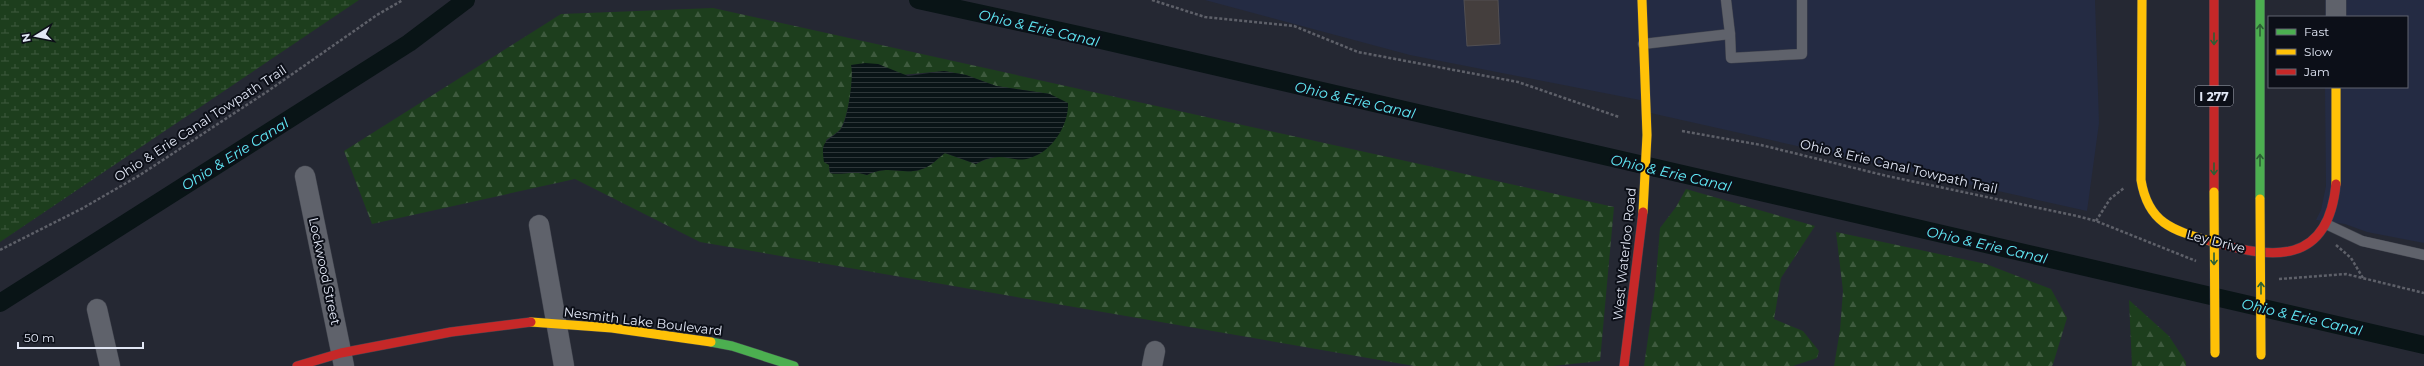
<svg xmlns="http://www.w3.org/2000/svg" width="2424" height="366" viewBox="0 0 2424 366" font-family="Montserrat,sans-serif">
<defs>
<pattern id="forest-firs" width="22" height="20" patternUnits="userSpaceOnUse"><rect width="22" height="20" fill="#1d3e1d"/><path d="M5 1l3.5 6h-7zM16 11l3.5 6h-7z" fill="#3e5a3e"/></pattern>
<pattern id="wetland-marsh" width="20" height="14" patternUnits="userSpaceOnUse"><rect width="20" height="14" fill="#1d3e1d"/><path d="M1 5h8M5 5V1M11 12h8M15 12V8" fill="none" stroke="#3e5a3e"/></pattern>
<pattern id="water-rules" width="6" height="5" patternUnits="userSpaceOnUse"><rect width="6" height="5" fill="#091416"/><path d="M0 2.5h6" fill="none" stroke="#2d3638"/></pattern>
</defs>
<rect width="100%" height="100%" fill="#252833"/>
<g fill="#242b43">
<path d="M1205,0h890l4,123 -12,88 -441,-99 -1,-11 -235,-46z"/>
<path d="M2325,0h99v243l-57,-11 -22,-8 -29,-4 5,-10 5,-24 -1,-99h82v-70h-82z"/>
</g>
<g fill="url(#forest-firs)" fill-rule="evenodd">
<path d="M713,8l901,199 -14,154 -47,5h-139l-714,-124 -125,-63 -203,45 -28,-73 217,-137zM878,64l23,11 43,-4 22,4 30,11 54,8 -33,64c-15,-2 -27,-2 -41,6l-31,-11c-7,5 -15,14 -23,16 -20,7 -32,-5 -55,6 -13,-5 -24,0 -37,-2l-4,-33c4,-3 13,-8 15,-12 7,-11 13,-50 11,-63z"/>
<path d="M1686,189l129,37 -34,52 -7,41 29,12 16,20 -2,7 -24,8h-149l11,-77 5,-61 16,-21z"/>
<path d="M1836,232l150,32 65,25 16,29 -14,46 -1,2h-218l6,-36 3,-39z"/>
<path d="M2129,300l40,36 17,26v4h-54z"/>
</g>
<path fill="url(#wetland-marsh)" d="M0,0h359l-359,242z"/>
<path fill="url(#water-rules)" d="M865,63l13,1 30,12 36,-5 22,4 30,11 54,8 18,9c1,22 -16,49 -38,55 -19,6 -29,-9 -54,6l-31,-11c-7,5 -15,14 -23,16 -20,7 -32,-5 -55,6 -13,-5 -24,0 -37,-2l-1,-8 -5,-3c-4,-24 4,-19 17,-33 7,-9 13,-53 10,-64z"/>
<g fill="none" stroke-linecap="round" stroke-linejoin="round">
<g stroke="#091416" stroke-width="18">
<path d="M918,0l161,35 1345,310"/>
<path d="M0,303l409,-260 57,-43"/>
</g>
</g>
<path fill="#443e3d" stroke="#524f52" d="M1464,0h34l2,44 -33,2z"/>
<g fill="none" stroke-linecap="round" stroke-linejoin="round">
<defs>
<g id="lane">
<path d="M1730,34l1,24 71,-4v-54"/>
<path d="M1643,44l87,-10 -4,-34"/>
<path d="M2326,224l36,17 62,14"/>
</g>
<g id="street">
<path d="M2336,0v17"/>
<path d="M305,176l39,190"/>
<path d="M539,225l25,141"/>
<path d="M97,309l13,57"/>
<path d="M1152,366l3,-15"/>
</g>
<g id="fast">
<path d="M2260,0v199"/>
<path d="M711,342l21,4 62,20"/>
</g>
<g id="slow">
<path d="M1642,0l5,135 -4,77"/>
<path d="M2142,0l-1,180c7,43 31,50 69,61"/>
<path d="M2336,87v97"/>
<path d="M531,322l81,6 99,14"/>
</g>
<g id="jam">
<path d="M2214,0v192"/>
<path d="M2210,241c64,19 118,24 126,-57"/>
<path d="M297,366l44,-13 110,-21 80,-10"/>
<path d="M1624,366l19,-154"/>
</g>
</defs>
<use href="#lane" stroke="#41444e" stroke-width="11"/>
<use href="#street" stroke="#41444e" stroke-width="21"/>
<use href="#fast" stroke="#41444e" stroke-width="10"/>
<use href="#slow" stroke="#41444e" stroke-width="10"/>
<use href="#jam" stroke="#41444e" stroke-width="10"/>
<g stroke="#5e6069" stroke-width="2.5" stroke-dasharray="3 2" stroke-linecap="butt">
<path d="M1152,0l53,17 89,9 64,26 160,30 101,35"/>
<path d="M1682,131l79,14 126,31 190,40 19,5 100,40"/>
<path d="M2096,221l14,-22 14,-11"/>
<path d="M2336,245l15,13 12,20"/>
<path d="M0,250l83,-42 57,-33 128,-84 109,-76 26,-15"/>
<path d="M2279,279l67,-5 78,19"/>
</g>
<use href="#lane" stroke="#5f626b" stroke-width="10"/>
<use href="#street" stroke="#5f626b" stroke-width="20"/>
<use href="#fast" stroke="#4caf50" stroke-width="9"/>
<use href="#slow" stroke="#ffc107" stroke-width="9"/>
<use href="#jam" stroke="#c62828" stroke-width="9"/>
<defs>
<g id="slow-bridge">
<path d="M2214,192l1,161"/>
<path d="M2260,199l1,156"/>
</g>
</defs>
<use href="#slow-bridge" stroke="#41444e" stroke-width="10" stroke-linecap="butt"/>
<use href="#slow-bridge" stroke="#ffc107" stroke-width="9"/>
</g>
<defs><path id="oneway-shaft" d="M-6 0H5M1.5-3L5.5 0L1.5 3" fill="none" stroke-width="1.6" stroke-linecap="round" stroke-linejoin="round"/></defs>
<g stroke="#2c5f34">
<use href="#oneway-shaft" transform="translate(2260 30) rotate(-90)"/>
<use href="#oneway-shaft" transform="translate(2214 39) rotate(90)"/>
<use href="#oneway-shaft" transform="translate(2260 160) rotate(-90)"/>
<use href="#oneway-shaft" transform="translate(2214 169) rotate(90)"/>
<use href="#oneway-shaft" transform="translate(2214 259) rotate(90)"/>
<use href="#oneway-shaft" transform="translate(2261 288) rotate(-90)"/>
</g>
<g text-anchor="middle" dominant-baseline="central" stroke-width="4" stroke-linejoin="round" paint-order="stroke">
<rect fill="#0c0f18" stroke="#a1a6b2" stroke-width="1" x="2195" y="86" width="38" height="20" rx="3"/>
<g font-size="12" font-weight="bold" fill="#e1e6f4">
<text x="2214" y="96">I 277</text>
</g>
<g font-size="13" fill="#e1e6f4" stroke="#0c0f18">
<text transform="translate(200 123) rotate(-33)">Ohio &amp; Erie Canal Towpath Trail</text>
<text transform="translate(1899 166) rotate(13)">Ohio &amp; Erie Canal Towpath Trail</text>
<text transform="translate(2216 241) rotate(14)">Ley Drive</text>
<text transform="translate(1624 254) rotate(-84)">West Waterloo Road</text>
<text transform="translate(325 271) rotate(78)">Lockwood Street</text>
<text transform="translate(643 321) rotate(7)">Nesmith Lake Boulevard</text>
</g>
<g font-size="14" font-style="italic" fill="#61ebf8" stroke="#0c0f18">
<text transform="translate(1039 28) rotate(13)">Ohio &amp; Erie Canal</text>
<text transform="translate(1355 100) rotate(13)">Ohio &amp; Erie Canal</text>
<text transform="translate(235 154) rotate(-32)">Ohio &amp; Erie Canal</text>
<text transform="translate(1671 173) rotate(13)">Ohio &amp; Erie Canal</text>
<text transform="translate(1987 245) rotate(13)">Ohio &amp; Erie Canal</text>
<text transform="translate(2302 317) rotate(13)">Ohio &amp; Erie Canal</text>
</g>
</g>
<rect x="2268" y="16" width="140" height="72" fill="#0c0f18" stroke="#616570"/>
<rect x="2276" y="29" width="20" height="6" fill="#4caf50" stroke="#616570"/>
<text x="2304" y="36" font-size="12" fill="#e1e6f4">Fast</text>
<rect x="2276" y="49" width="20" height="6" fill="#ffc107" stroke="#616570"/>
<text x="2304" y="56" font-size="12" fill="#e1e6f4">Slow</text>
<rect x="2276" y="69" width="20" height="6" fill="#c62828" stroke="#616570"/>
<text x="2304" y="76" font-size="12" fill="#e1e6f4">Jam</text>
<g transform="translate(36 36) rotate(260)" stroke="#0c0f18" stroke-width="3" paint-order="stroke">
<path d="M0-3L7 15L0 10L-7 15Z" fill="#e1e6f4"/>
<text y="-6" font-size="11" font-weight="bold" text-anchor="middle" fill="#e1e6f4">N</text>
</g>
<path d="M18 342v6h125v-6" fill="none" stroke="#e1e6f4" stroke-width="2"/>
<text x="24" y="342" font-size="12" fill="#e1e6f4" stroke="#0c0f18" stroke-width="3" paint-order="stroke">50 m</text>
</svg>
